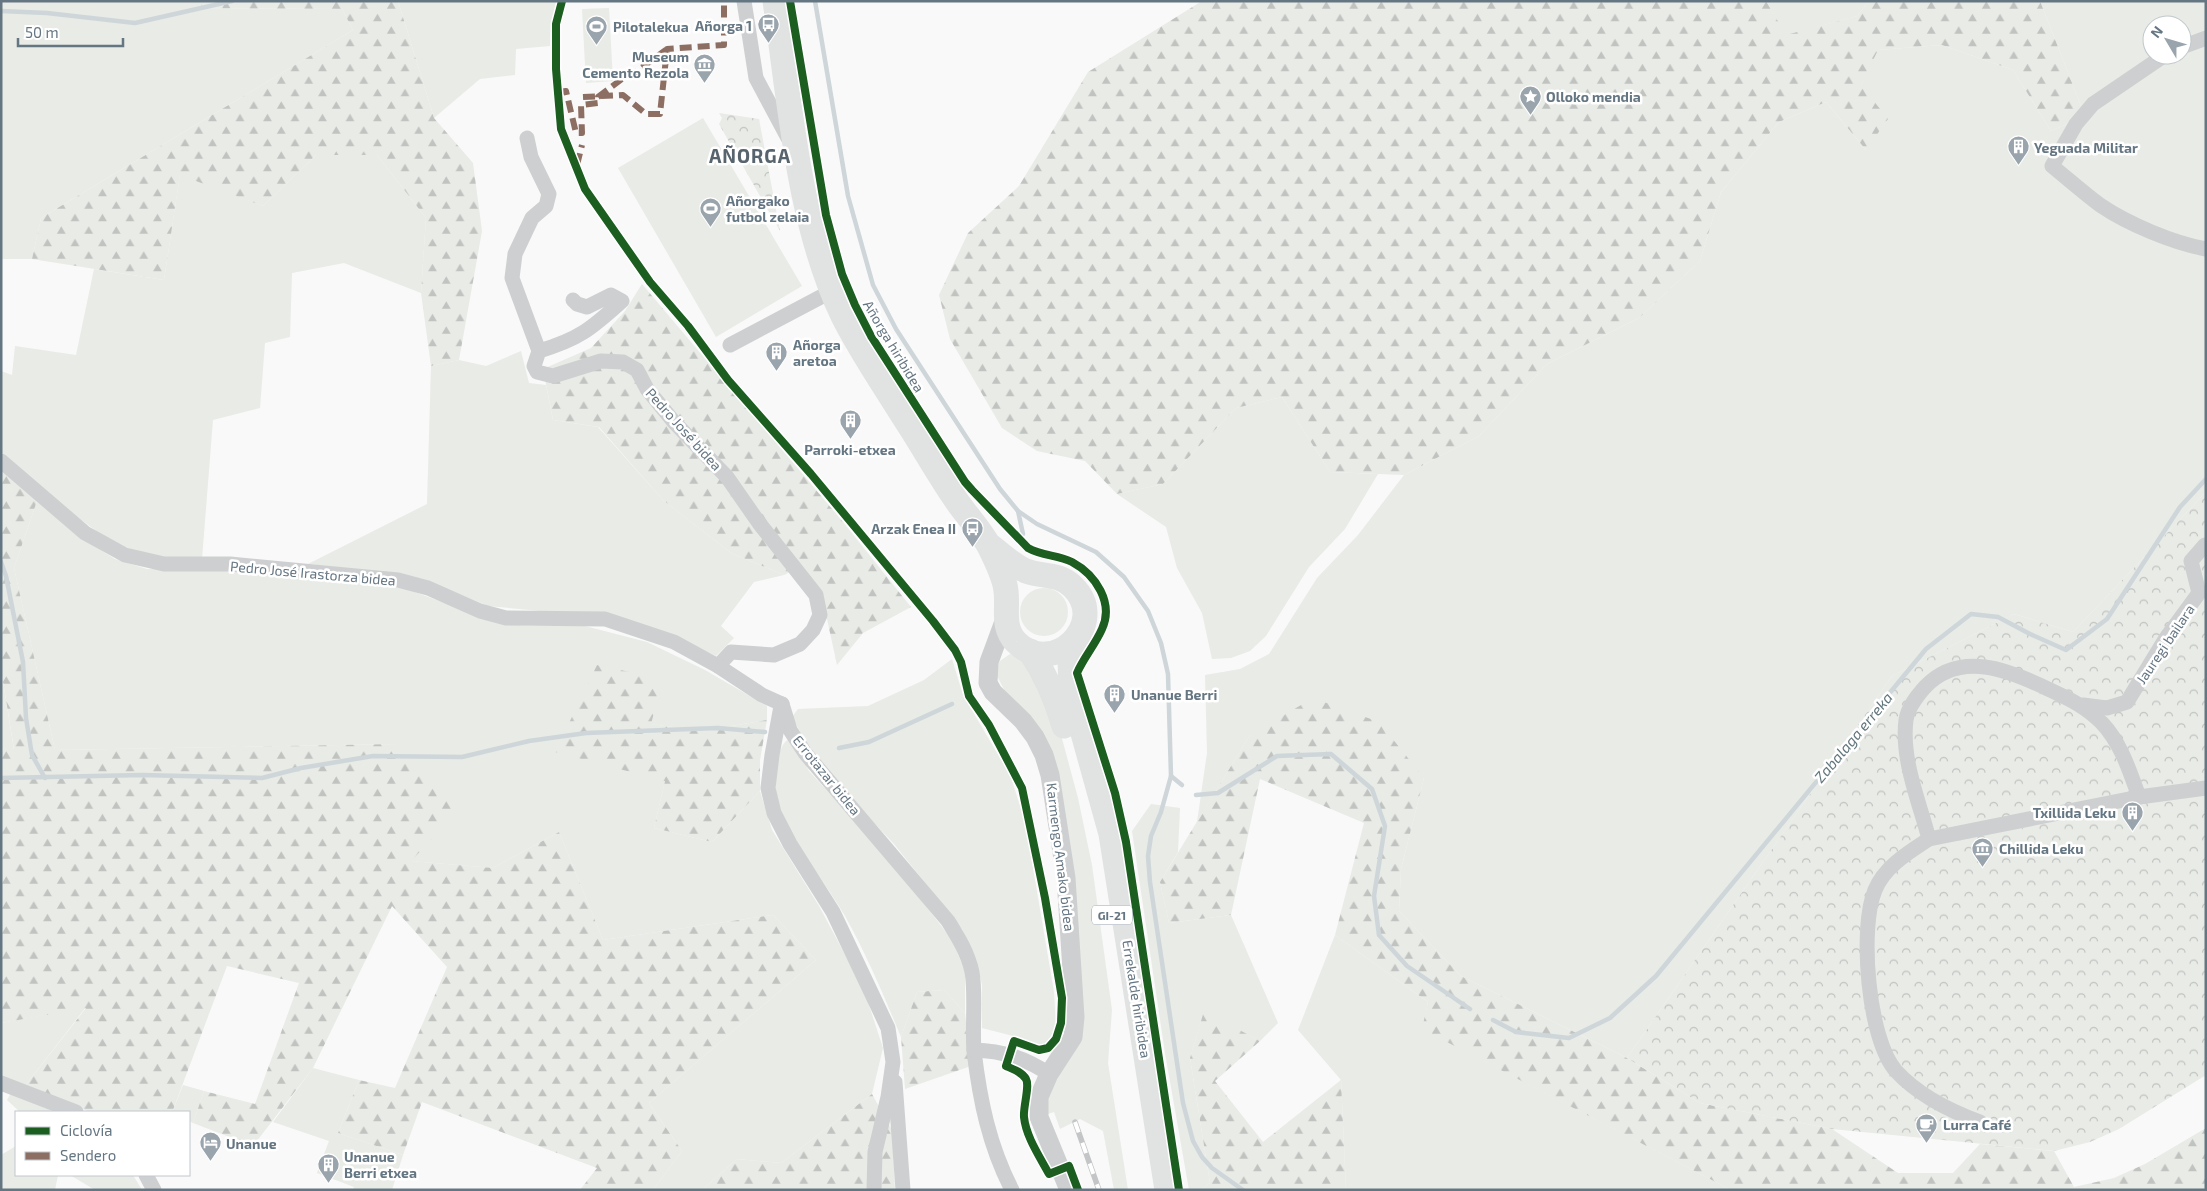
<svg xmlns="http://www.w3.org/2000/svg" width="2207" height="1191" viewBox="0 0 2207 1191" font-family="'Exo 2',sans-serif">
<defs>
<pattern id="forest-firs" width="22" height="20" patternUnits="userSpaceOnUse" patternTransform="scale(1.25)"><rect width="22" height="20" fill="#e8ebe6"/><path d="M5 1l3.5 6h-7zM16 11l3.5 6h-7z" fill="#c0c3c0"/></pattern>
<pattern id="park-crowns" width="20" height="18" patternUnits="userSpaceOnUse" patternTransform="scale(1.25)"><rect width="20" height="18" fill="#e8ebe6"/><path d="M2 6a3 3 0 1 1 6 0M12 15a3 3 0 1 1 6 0" fill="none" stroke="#c0c3c0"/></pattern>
</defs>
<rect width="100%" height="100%" fill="#f9f9f9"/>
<g fill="#e8ebe6" fill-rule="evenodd">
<path d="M1,1h200v7l141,1 11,21 -312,188 -9,41h-31z"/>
<path d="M398,1h159l-6,22 -1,23 -34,3 -1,26 -35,4 -46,39z"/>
<path d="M1766,1h103l-12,15 -72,20z"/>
<path d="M2040,1h166v491l-133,140 -59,-18 -122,62 -265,382 -166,-82 -62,-65 2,-42 23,-91 -174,-43 -53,87 10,-69 -2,-78 35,-6 29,-15 48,-76 41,-43 46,-60 75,-39 68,-72 92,-46 61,-57 21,-69 58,-70 47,-20 40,48 -5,-65 16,-35 65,-5 71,25 38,61 34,-15zM2152,25h30v30h-30z"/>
<path d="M609,8l4,73 -27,2 -4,-74z"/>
<path d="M703,118l99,168 -86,51 -98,-169z"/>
<path d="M316,155h61l49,63 -5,75 -77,-30 -52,10 -2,64 -25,6 -5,65 -47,12 -11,139 -49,-2 -23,-8 -31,-16 -35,-26 -63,-55v-81l11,4 3,-29 61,9 18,-86 70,11 16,-106 83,32z"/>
<path d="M521,351l8,32 17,2 7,35 45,7 65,73 68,53 53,22 -30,7 -33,44 13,12 -18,18 -56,-26 -120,-19 -52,-5 -65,-27 -39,-7 -76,-8 119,-60 4,-138 28,-6 27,6z"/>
<path d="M1282,397l48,75 48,2 -33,55 -36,38 -43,69 -16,15 -19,7 -19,1 -10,-46 -25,-45 -11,-41 -49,-33 46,-10 73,-76z"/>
<path d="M37,501l38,33 40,25 32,10h85l172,19 81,30 39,8h61l62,16 58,28 62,36v14l-65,11 -52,-7 -53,-59 68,116 -11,47 58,14 48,-51 12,39 47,76 45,84 19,58 -11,46 -91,69 -44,-4 -35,31h-49l29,-39 -33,-48 167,-143 -43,-45 -170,25 -44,-108 -66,36 -83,-7 -13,-117 -342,6 -41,-182z"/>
<circle cx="1044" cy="612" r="24"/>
<path d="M1010,654l10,2 37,64 21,78 14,67 20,145 -4,53 20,127h-14l-11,-59 -23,-12 -20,10 -6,-17 -6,2 -2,-16 3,-9 24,-37 -12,-254 -64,-122 -2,-7 5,-8z"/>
<path d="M952,659l11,36 47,80 15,46 29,171 2,36 -9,15 -12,3 -22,-10 -31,-8v-43l-6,-27 -14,-29 -68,-85 -63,-67 -28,-40 -11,-20 6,-8 70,-3 56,-26z"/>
<path d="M1,669l13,81 -13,-2z"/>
<path d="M787,740l8,4 14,27 77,84 67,86 12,31v41l-21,-23 -27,2 -16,45c-17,-41 -34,-82 -56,-121 -16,-27 -36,-53 -52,-80 -4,-8 -10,-15 -13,-23 -7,-18 -7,-60 7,-73z"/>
<path d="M1151,804l29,4 -2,44 -18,30 9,41 62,-8 47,108 -18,18 -56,-29 -14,46 20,125 -10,7h-11l-24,-137 -33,-222z"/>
<path d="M1335,935l93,67 -5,27 308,161h-385l-5,-110 -43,-50z"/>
<path d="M86,1007l-61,79 -24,-9v-54z"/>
<path d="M313,1068l46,12 -21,53 65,22 -11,35h-39l1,-3 -37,-14 12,-32 -56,-19z"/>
<path d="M183,1085l21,6 -11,32 -4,-2v-9h-26l10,-2z"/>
<path d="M11,1093l44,19h-35l-13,-12z"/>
<path d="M16,1146v29h42l-3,15h-54v-35z"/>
<path d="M70,1175h63l9,15h-47z"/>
</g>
<g fill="url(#forest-firs)">
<path d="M201,1h197l36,117 39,45 9,68 -23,129 -28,6 -10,-73 5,-75 -49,-63h-61l-53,51 -83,-31 -16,105 -132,-21 9,-41 312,-188 -11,-21 -141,-1z"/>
<path d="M1202,1h564l20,34 71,-19 12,-15h171l45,115 -34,15 -38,-61 -71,-25 -64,5 -17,35 27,34 -22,31 -40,-48 -47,20 -58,70 -21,69 -61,57 -92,46 -68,72 -75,39 -74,-3 -48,-75 -46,11 -73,76 -46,10 -32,-33 -48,-10 -35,-23 -52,-89 -11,-44 29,-62 51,-47 69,-114z"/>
<path d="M642,284l201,238 68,85 -48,26 -26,32 -15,-69 -20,-30 -18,9 -53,-22 -68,-53 -64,-73 -46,-7 -10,-51 48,-21 34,-37z"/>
<path d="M1,471l36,30 -23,67 41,182 342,-6 66,63 -52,54 82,7 66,-36 44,108 170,-25 43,45 -167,143 33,48 -29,39h-73l17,-22 -175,-66 -19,53 -65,-22 21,-53 36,8 52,-121 -55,-61 -79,162 -60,78 -60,-23 11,-32 51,13 44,-121 -72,-17 -54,144 -10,2h-73l-65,-26 61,-78 -85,15v-275l13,1 -13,-80z"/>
<path d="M597,665l66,14 -12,45 51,7 65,-11 -7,40v31l-48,51 -58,-14 11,-47 -110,-29z"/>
<path d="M1313,698l66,24 45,56 -23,91 -2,42 62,65 166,82 73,45 132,26 66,44h55l27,-29 74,7 20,36 40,-9 31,-14 61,-36v60l-3,2h-472l-309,-161 6,-27 -93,-67 29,-112 -104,-44 -29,136 -62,8 -9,-41 90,-147z"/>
<path d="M944,990l21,23 6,53 -66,23 -4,-52 16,-45z"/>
<path d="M1204,1011l56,30 -45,40 48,61 78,-62 5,110h-146l10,-7 -20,-125z"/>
<path d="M872,1094l20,36 3,60h-193l35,-31 44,4z"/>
</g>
<g fill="url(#park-crowns)">
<path d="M719,113l40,6 21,112 -61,-107 3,-6z"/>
<path d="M2206,492v583l-87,54 -29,13 -36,9 -222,-22 -132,-26 -73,-45 265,-382 122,-62 59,18z"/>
</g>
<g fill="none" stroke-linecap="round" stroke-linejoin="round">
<g stroke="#ced6d9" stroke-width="4.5">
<path d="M815,1l33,195 25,89 23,44 104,160 18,22 19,13 59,28 28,25 24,34 13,32 7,31 3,102 -10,36 -10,24 -3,20 2,26 33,221 10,38 9,16 10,11 31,22"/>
<path d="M1,11l46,2 88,10 97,-22"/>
<path d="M1018,511l5,23"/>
<path d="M1,562l5,14 17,86 3,56 6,37 13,23"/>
<path d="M839,748l30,-6 83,-38"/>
<path d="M1171,776l11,9"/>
<path d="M1,778l141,-3 120,3 39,-10 72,-12 89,1 67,-16 57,-8 132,-5 47,4"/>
<path d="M1196,795l22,-2 59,-37 54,-2 41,35 13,37 -11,70 5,39 28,31 63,43"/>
<path d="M1493,1020l23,12 53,6 41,-20 46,-42 270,-327 45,-35 27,3 32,17 36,16 41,-31 73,-112 26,-28"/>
</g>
<g stroke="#cecfd0" stroke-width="15">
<path d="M744,1l12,77 32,60"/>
<path d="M2182,47l24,-9"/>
<path d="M2165,55l-72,49 -17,20 -24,42c16,13 32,27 48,39 28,19 73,38 106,44"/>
<path d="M527,138l4,19 18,37 -3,12 -14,12 -17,36 -3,24 27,73"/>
<path d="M573,300l4,4 10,3 24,-12 11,6c-31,28 -43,38 -83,50l-5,15 3,6 16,4 48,-15 22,1 14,8 10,19 27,33 53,55 32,46 57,72 4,20 -7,15 -13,14 -26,11 -43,-3 -13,14"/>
<path d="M730,345l102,-54"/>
<path d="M1,461l84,72 40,22 39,9h66l168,16 30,8 52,23 26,7 99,1 69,23 44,24 44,29 20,9"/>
<path d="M782,704l8,26 15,23 143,168c10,16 20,32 24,51 4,22 0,55 2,79 6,50 15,94 38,139"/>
<path d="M2083,705l24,3 20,-6 39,-64 33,-45 -8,-32 14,-16"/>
<path d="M781,706l-9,49 -4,33 6,25 16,31 43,68 55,116 5,34 -5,35 -13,55 -1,38"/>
<path d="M1929,839c-10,-38 -28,-80 -23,-119 2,-13 11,-24 19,-33 35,-37 84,-17 123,2 21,10 37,17 54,34 19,20 28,49 37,74"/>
<path d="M974,1050c29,1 51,8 75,24"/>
<path d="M895,1082l8,108"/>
<path d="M1,1083l75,29"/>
<path d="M1980,1122c-30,-11 -62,-27 -84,-51 -28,-31 -37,-143 -21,-181 9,-23 34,-38 54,-51l210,-42 67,-9"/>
<path d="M146,1175l8,15"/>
</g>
<path stroke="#cecfd0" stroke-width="19" d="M1006,616l-17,46 -1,21 5,9 30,29 12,16 9,18 6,20 16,103 9,139 -2,20 -24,37 -10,23v20l30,73"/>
<g stroke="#e1e2e2" stroke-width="25">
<path d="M775,1c15,102 23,222 68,315 18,36 41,69 62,103 17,26 32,53 49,78 11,17 26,32 35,49 6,12 13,26 16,39 5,20 -5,40 11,57 37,37 94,-19 57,-55 -13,-14 -31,-10 -47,-16 -14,-6 -26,-18 -38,-27"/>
<path d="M1079,635l-9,26 1,29 40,144 56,356"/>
<path d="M1030,651c16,24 26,47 34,75"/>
</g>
<defs>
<path id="rail" d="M1075,1122l24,68"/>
</defs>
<use href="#rail" stroke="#c3c5c6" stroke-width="5.5"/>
<use href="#rail" stroke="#fff" stroke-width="4" stroke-dasharray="11" stroke-linecap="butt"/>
<g stroke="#8d6e63" stroke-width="6" stroke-dasharray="12 6" stroke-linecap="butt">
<path d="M558,92l8,-1 10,42h6l-1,-28 17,-2v-6l32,-24 6,-1 31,-23"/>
<path d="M583,97l40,-2 23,19h14l7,-65 57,-4v-44"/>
<path d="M577,165l5,-20"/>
</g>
<defs>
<g id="cycleway">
<path d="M562,1l-6,23v45l5,60 24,60 65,93 38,44 40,54 83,94 122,147 22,29 6,12 8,34 20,29 33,63 23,110 17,100 -1,25 -5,16 -8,9 -9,2 -25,-9 -8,25c7,3 16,6 20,13 4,7 -3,28 -2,38 2,20 16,40 25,57l20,-8 9,24"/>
<path d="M790,1l36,214 16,59 13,31 16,31 94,146 7,8 56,58c14,8 30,7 44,14 24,13 42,41 30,67 -7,16 -18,28 -25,44l38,120 11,49 53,348"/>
</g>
</defs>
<use href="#cycleway" stroke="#fff" stroke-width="11"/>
<use href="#cycleway" stroke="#1b5e20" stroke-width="8"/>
</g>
<defs>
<symbol id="bus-pin" viewBox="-11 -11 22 30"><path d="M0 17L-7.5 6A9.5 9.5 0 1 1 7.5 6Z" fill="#99a4ac" stroke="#fff"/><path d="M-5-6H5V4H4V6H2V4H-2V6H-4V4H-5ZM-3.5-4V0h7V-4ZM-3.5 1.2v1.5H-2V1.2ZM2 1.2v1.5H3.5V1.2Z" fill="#fff"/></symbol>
<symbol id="stadium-pin" viewBox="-11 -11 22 30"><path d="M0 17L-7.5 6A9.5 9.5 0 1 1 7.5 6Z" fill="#99a4ac" stroke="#fff"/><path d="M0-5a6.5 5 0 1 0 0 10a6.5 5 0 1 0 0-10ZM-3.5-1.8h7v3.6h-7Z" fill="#fff"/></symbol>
<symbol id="museum-pin" viewBox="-11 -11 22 30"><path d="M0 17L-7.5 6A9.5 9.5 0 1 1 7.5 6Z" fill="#99a4ac" stroke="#fff"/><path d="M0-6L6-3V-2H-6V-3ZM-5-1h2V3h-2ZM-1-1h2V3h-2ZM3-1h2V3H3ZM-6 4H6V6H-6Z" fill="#fff"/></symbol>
<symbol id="sight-pin" viewBox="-11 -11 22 30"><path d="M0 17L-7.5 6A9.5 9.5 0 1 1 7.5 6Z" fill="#99a4ac" stroke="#fff"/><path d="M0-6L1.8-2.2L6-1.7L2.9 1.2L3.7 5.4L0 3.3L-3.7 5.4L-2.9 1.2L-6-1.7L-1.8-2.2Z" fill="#fff"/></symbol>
<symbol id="building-pin" viewBox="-11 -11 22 30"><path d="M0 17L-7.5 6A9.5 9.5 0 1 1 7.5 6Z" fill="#99a4ac" stroke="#fff"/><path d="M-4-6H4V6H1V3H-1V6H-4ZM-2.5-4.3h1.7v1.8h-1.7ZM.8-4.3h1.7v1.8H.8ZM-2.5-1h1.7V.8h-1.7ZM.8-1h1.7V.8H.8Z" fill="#fff"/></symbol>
<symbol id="cafe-pin" viewBox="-11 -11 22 30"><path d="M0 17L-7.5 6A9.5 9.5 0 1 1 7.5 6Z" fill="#99a4ac" stroke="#fff"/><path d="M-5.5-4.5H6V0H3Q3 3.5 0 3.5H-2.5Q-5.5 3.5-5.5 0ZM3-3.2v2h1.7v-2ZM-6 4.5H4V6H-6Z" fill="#fff"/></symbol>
<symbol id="hotel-pin" viewBox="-11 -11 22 30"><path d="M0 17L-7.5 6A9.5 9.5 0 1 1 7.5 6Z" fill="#99a4ac" stroke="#fff"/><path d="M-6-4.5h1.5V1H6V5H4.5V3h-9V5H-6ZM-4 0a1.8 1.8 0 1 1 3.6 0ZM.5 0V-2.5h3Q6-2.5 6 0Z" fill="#fff"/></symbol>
</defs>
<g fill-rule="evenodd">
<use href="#bus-pin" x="756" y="12" width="25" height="34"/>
<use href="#stadium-pin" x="584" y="14" width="25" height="34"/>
<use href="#museum-pin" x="692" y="52" width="25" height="34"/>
<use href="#sight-pin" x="1518" y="84" width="25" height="34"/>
<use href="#building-pin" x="2006" y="134" width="25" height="34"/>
<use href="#stadium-pin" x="698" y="196" width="25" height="34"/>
<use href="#building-pin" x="764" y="340" width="25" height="34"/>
<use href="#building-pin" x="838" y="408" width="25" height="34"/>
<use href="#bus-pin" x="960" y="516" width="25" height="34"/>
<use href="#building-pin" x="1102" y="682" width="25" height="34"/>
<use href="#building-pin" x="2120" y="800" width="25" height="34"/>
<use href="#museum-pin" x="1970" y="836" width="25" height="34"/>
<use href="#cafe-pin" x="1914" y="1112" width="25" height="34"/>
<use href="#hotel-pin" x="198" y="1130" width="25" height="34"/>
<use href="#building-pin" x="316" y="1152" width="25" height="34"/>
</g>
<g text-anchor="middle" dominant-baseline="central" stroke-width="5" stroke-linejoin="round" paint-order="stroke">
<rect fill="#fff" stroke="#939fa8" stroke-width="1" x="1092" y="905.5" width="40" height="19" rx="4"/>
<g font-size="12" font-weight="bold" fill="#657683">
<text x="1112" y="915">GI-21</text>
</g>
<g font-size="14" font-weight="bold" fill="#657683" stroke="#fff" text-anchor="start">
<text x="752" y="25" text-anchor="end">Añorga 1</text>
<text x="613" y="26">Pilotalekua</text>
<text x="689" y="56" text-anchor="end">Museum<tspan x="689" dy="16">Cemento Rezola</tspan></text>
<text x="1546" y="96">Olloko mendia</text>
<text x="2034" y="147">Yeguada Militar</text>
<text x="726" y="200">Añorgako<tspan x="726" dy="16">futbol zelaia</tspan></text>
<text x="793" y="344">Añorga<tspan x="793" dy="16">aretoa</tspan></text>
<text x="850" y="449" text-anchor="middle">Parroki-etxea</text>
<text x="956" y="528" text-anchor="end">Arzak Enea II</text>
<text x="1131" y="694">Unanue Berri</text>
<text x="2116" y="812" text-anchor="end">Txillida Leku</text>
<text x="1999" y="848">Chillida Leku</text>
<text x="1943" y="1124">Lurra Café</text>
<text x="226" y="1143">Unanue</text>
<text x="344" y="1156">Unanue<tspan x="344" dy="16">Berri etxea</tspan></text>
</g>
<g font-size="14" fill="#657683" stroke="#fff">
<text transform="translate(894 346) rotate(59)">Añorga hiribidea</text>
<text transform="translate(684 429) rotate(48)">Pedro José bidea</text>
<text transform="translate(313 573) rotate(5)">Pedro José Irastorza bidea</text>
<text transform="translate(2165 644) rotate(-56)">Jauregi bailara</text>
<text transform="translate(827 775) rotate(51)">Errotazar bidea</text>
<text transform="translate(1061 857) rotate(83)">Karmengo Amako bidea</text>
<text transform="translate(1137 999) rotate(81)">Errekalde hiribidea</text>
</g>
<g font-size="15" font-style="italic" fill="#60757c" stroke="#fff">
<text transform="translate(1853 737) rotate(-50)">Zabalaga erreka</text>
</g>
<g font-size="19" font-weight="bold" letter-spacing="1" fill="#57646e" stroke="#fff">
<text x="750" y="155">AÑORGA</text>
</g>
</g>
<rect width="2207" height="1191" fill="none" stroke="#657683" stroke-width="5"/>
<rect x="15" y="1111" width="175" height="65" fill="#ffffff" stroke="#c1c8cd"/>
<rect x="25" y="1127" width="25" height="8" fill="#1b5e20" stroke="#c1c8cd"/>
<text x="60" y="1136" font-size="15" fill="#657683">Ciclovía</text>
<rect x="25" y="1152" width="25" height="8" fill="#8d6e63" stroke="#c1c8cd"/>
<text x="60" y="1161" font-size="15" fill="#657683">Sendero</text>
<g transform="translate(2167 40) rotate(308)"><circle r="24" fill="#ffffff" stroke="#c1c8cd"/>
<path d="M0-4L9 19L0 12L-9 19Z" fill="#99a4ac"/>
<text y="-8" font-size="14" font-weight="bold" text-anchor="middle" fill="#657683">N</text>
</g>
<path d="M18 38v8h105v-8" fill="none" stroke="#657683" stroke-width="2.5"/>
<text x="25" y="38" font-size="15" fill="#657683" stroke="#ffffff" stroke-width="4" paint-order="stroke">50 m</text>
</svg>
